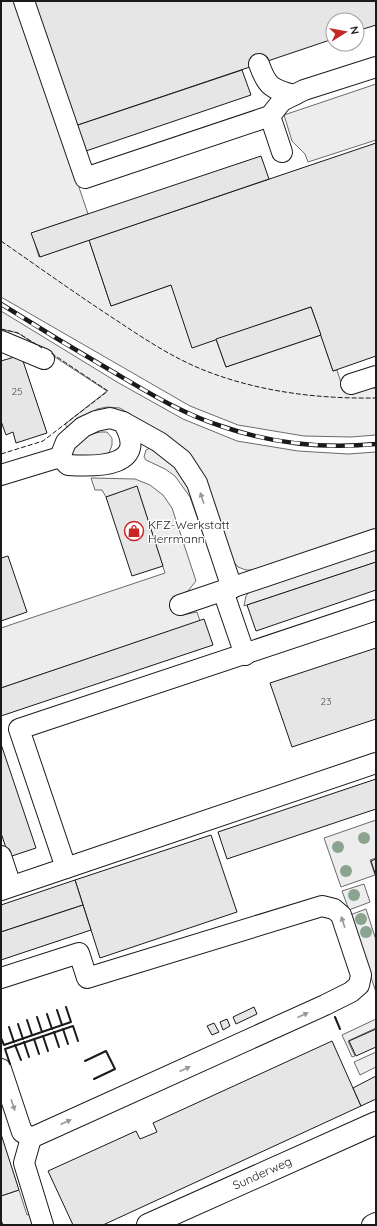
<svg xmlns="http://www.w3.org/2000/svg" width="377" height="1226" viewBox="0 0 377 1226" font-family="Quicksand,sans-serif">
<rect width="100%" height="100%" fill="#fff"/>
<g fill="#ededed" stroke="#6a6a6a">
<path d="M1,1h15l72,213 -56,19 7,24 50,-17 22,66 60,-21 45,54 10,28 95,-32 12,36 4,-1 6,19 33,-1v47l-25,2 -47,-1 -66,-11 -48,-19 -189,-109z"/>
<path d="M376,84v56l-68,22 -3,-8 -13,-13 -8,-26z"/>
<path d="M1,311l116,71 66,37 54,22 61,10 50,3 28,-2v110l-132,44 2,-10 4,-5 4,-21h-8l-8,-3 -7,-9 -78,-129 -33,-21 -13,-1 -10,2 -29,19 -3,-4 42,-33 -89,-58 -17,-4z"/>
<path d="M101,432h6l5,6v7l-3,8 -6,4 -33,-2v-6l20,-15z"/>
<path d="M150,448l26,18 11,15 29,89 -26,-73 -15,-21 -10,-7 -19,-9 -2,-3 2,-7z"/>
<path d="M91,478l44,1 15,6 13,10 9,13 24,73 -8,10 -11,5 6,19 14,-3 3,9 -199,67v-60l164,-55 -28,-86 -31,10 -4,-7h-7z"/>
<path d="M376,820v38l-6,2 5,15 -34,12 -17,-49z"/>
<path d="M364,884l6,18 -21,8 -7,-19z"/>
<path d="M366,909l10,31v52l-26,-77z"/>
<path d="M376,1019v9l-28,13 7,15 -3,1 -10,-22z"/>
<path d="M376,1052v15l-16,8 -6,-13z"/>
<path d="M19,1190l8,25 3,-1 3,11h-32v-29z"/>
</g>
<g fill="#e6e6e6" stroke="#1a1a1a">
<path d="M33,1h343v24l-19,6v-11h-24v19l-258,87z"/>
<path d="M242,70l9,25 -168,57 -8,-26z"/>
<path d="M376,143v213l-43,15 -22,-64 -119,41 -21,-63 -60,21 -22,-66z"/>
<path d="M261,156l8,23 -229,78 -9,-24z"/>
<path d="M311,307l10,28 -95,32 -10,-28z"/>
<path d="M21,355l26,78 -31,10 -3,-11 -7,3 -5,-14v-60z"/>
<path d="M137,486l26,80 -31,10 -26,-79z"/>
<path d="M8,556l19,56 -26,9v-63z"/>
<path d="M376,562v28l-120,41 -9,-26z"/>
<path d="M204,619l9,26 -212,71v-28z"/>
<path d="M376,648v71l-84,28 -22,-64z"/>
<path d="M1,744l35,104 -27,9 -8,-24z"/>
<path d="M376,779v30l-149,50 -9,-27z"/>
<path d="M211,835l26,77 -137,46 -25,-78z"/>
<path d="M376,859v17l-5,-15z"/>
<path d="M75,880l8,25 -82,27v-27z"/>
<path d="M83,905l8,25 -90,30v-28z"/>
<path d="M254,1007l3,7 -21,10 -3,-7z"/>
<path d="M227,1019l3,7 -7,4 -3,-8z"/>
<path d="M214,1023l5,9 -7,3 -5,-9z"/>
<path d="M376,1029v18l-20,9 -7,-15z"/>
<path d="M332,1041l29,65 -258,119h-30l-25,-54 88,-40 4,8 17,-7 -4,-9z"/>
<path d="M376,1076v23l-15,7 -8,-18z"/>
<path d="M1,1134l18,56 -18,6z"/>
</g>
<g fill="none" stroke-linecap="round" stroke-linejoin="round">
<defs>
<g id="minor">
<path d="M24,1l61,177 185,-62 12,-15 22,-11 72,-23"/>
<path d="M259,64c8,23 13,25 35,31"/>
<path d="M270,116l12,36"/>
<path d="M1,341l43,18"/>
<path d="M351,384l25,-8"/>
<path d="M123,422l36,20 23,18 15,23 35,105"/>
<path d="M1,475l59,-18 6,-15 17,-15 13,-6 14,-3 13,4c27,45 -25,45 -55,43l-8,-8"/>
<path d="M223,591l22,64"/>
<path d="M180,605l196,-66"/>
<path d="M376,610l-357,119 47,139 310,-105"/>
<path d="M1,856l10,30"/>
<path d="M1,890l65,-22"/>
<path d="M1,978l78,-25 8,25 235,-72 12,3 7,6 20,60 -2,10 -8,7 -26,13 -294,133"/>
<path d="M1,1069l21,63 9,6"/>
<path d="M31,1138l-7,25 19,62"/>
<path d="M372,1225l4,-2"/>
</g>
<path id="major" d="M148,1225l228,-102"/>
</defs>
<use href="#minor" stroke="#1a1a1a" stroke-width="22"/>
<use href="#major" stroke="#1a1a1a" stroke-width="24"/>
<use href="#minor" stroke="#fff" stroke-width="20"/>
<use href="#major" stroke="#fff" stroke-width="22"/>
<defs>
<path id="rail" d="M1,304c38,24 76,47 114,69 34,20 68,41 106,53 49,17 103,23 155,18"/>
</defs>
<use href="#rail" stroke="#1a1a1a" stroke-width="4.5"/>
<use href="#rail" stroke="#fff" stroke-width="3" stroke-dasharray="9" stroke-linecap="butt"/>
<g stroke="#1a1a1a" stroke-width="1" stroke-dasharray="5 2" stroke-linecap="butt">
<path d="M1,241c39,27 78,55 118,81 27,18 56,37 87,49 54,21 113,28 170,27"/>
<path d="M1,329l17,4 24,15"/>
<path d="M1,454l42,-13 65,-50 -57,-38"/>
<path d="M1,1220l2,5"/>
</g>
<g stroke="#1a1a1a" stroke-width="2">
<path d="M57,1010l5,15"/>
<path d="M47,1014l5,15"/>
<path d="M37,1017l5,15"/>
<path d="M335,1017l5,12"/>
<path d="M27,1020l5,15"/>
<path d="M18,1024l5,15"/>
<path d="M9,1027l5,15"/>
<path d="M63,1029l5,15"/>
<path d="M54,1032l5,15"/>
<path d="M43,1036l5,15"/>
<path d="M1,1038l3,7 67,-23 -5,-15"/>
<path d="M34,1039l5,15"/>
<path d="M24,1042l5,15"/>
<path d="M15,1045l6,15"/>
<path d="M85,1061l21,-10 9,18 -21,10"/>
<path d="M10,1064l-5,-15 68,-23 5,15"/>
</g>
</g>
<g fill="#8aa48f">
<circle cx="364" cy="838" r="6"/>
<circle cx="338" cy="847" r="6"/>
<circle cx="346" cy="871" r="6"/>
<circle cx="354" cy="895" r="6"/>
<circle cx="361" cy="919" r="6"/>
<circle cx="366" cy="932" r="6"/>
</g>
<defs><path id="oneway-solid" d="M-6-.8H1V-3.2L6.5 0L1 3.2V.8H-6Z"/></defs>
<g fill="#989898">
<use href="#oneway-solid" transform="translate(202 498) rotate(-108)"/>
<use href="#oneway-solid" transform="translate(343 922) rotate(-108)"/>
<use href="#oneway-solid" transform="translate(303 1015) rotate(-24)"/>
<use href="#oneway-solid" transform="translate(185 1069) rotate(-24)"/>
<use href="#oneway-solid" transform="translate(13 1105) rotate(71)"/>
<use href="#oneway-solid" transform="translate(66 1122) rotate(-24)"/>
</g>
<defs>
<symbol id="shop-ring" viewBox="-11 -11 22 22"><circle r="9.5" fill="#fff" stroke="#c62828" stroke-width="1.5"/><path d="M-5-2.5h2.3a2.7 3.5 0 0 1 5.4 0H5L5.5 6h-11ZM-1.5-2.5h3a1.5 2.3 0 0 0-3 0Z" fill="#c62828"/></symbol>
</defs>
<g fill-rule="evenodd">
<use href="#shop-ring" x="123" y="520" width="22" height="22"/>
</g>
<g text-anchor="middle" dominant-baseline="central" stroke-width="3" stroke-linejoin="round" paint-order="stroke">
<g font-size="10" fill="#4d4d4d">
<text x="17" y="391">25</text>
<text x="326" y="701">23</text>
</g>
<g font-size="12" fill="#1a1a1a" stroke="#fff" text-anchor="start">
<text x="148" y="524">KFZ-Werkstatt<tspan x="148" dy="14">Herrmann</tspan></text>
</g>
<g font-size="12" fill="#1a1a1a" stroke="#fff">
<text transform="translate(262 1173) rotate(-24)">Sunderweg</text>
</g>
</g>
<rect width="377" height="1226" fill="none" stroke="#1a1a1a" stroke-width="4"/>
<g transform="translate(345 32) rotate(79)"><circle r="19" fill="#ffffff" stroke="#a3a3a3"/>
<path d="M0-3L7 15L0 10L-7 15Z" fill="#c62828"/>
<text y="-6" font-size="11" font-weight="bold" text-anchor="middle" fill="#1a1a1a">N</text>
</g>
</svg>
